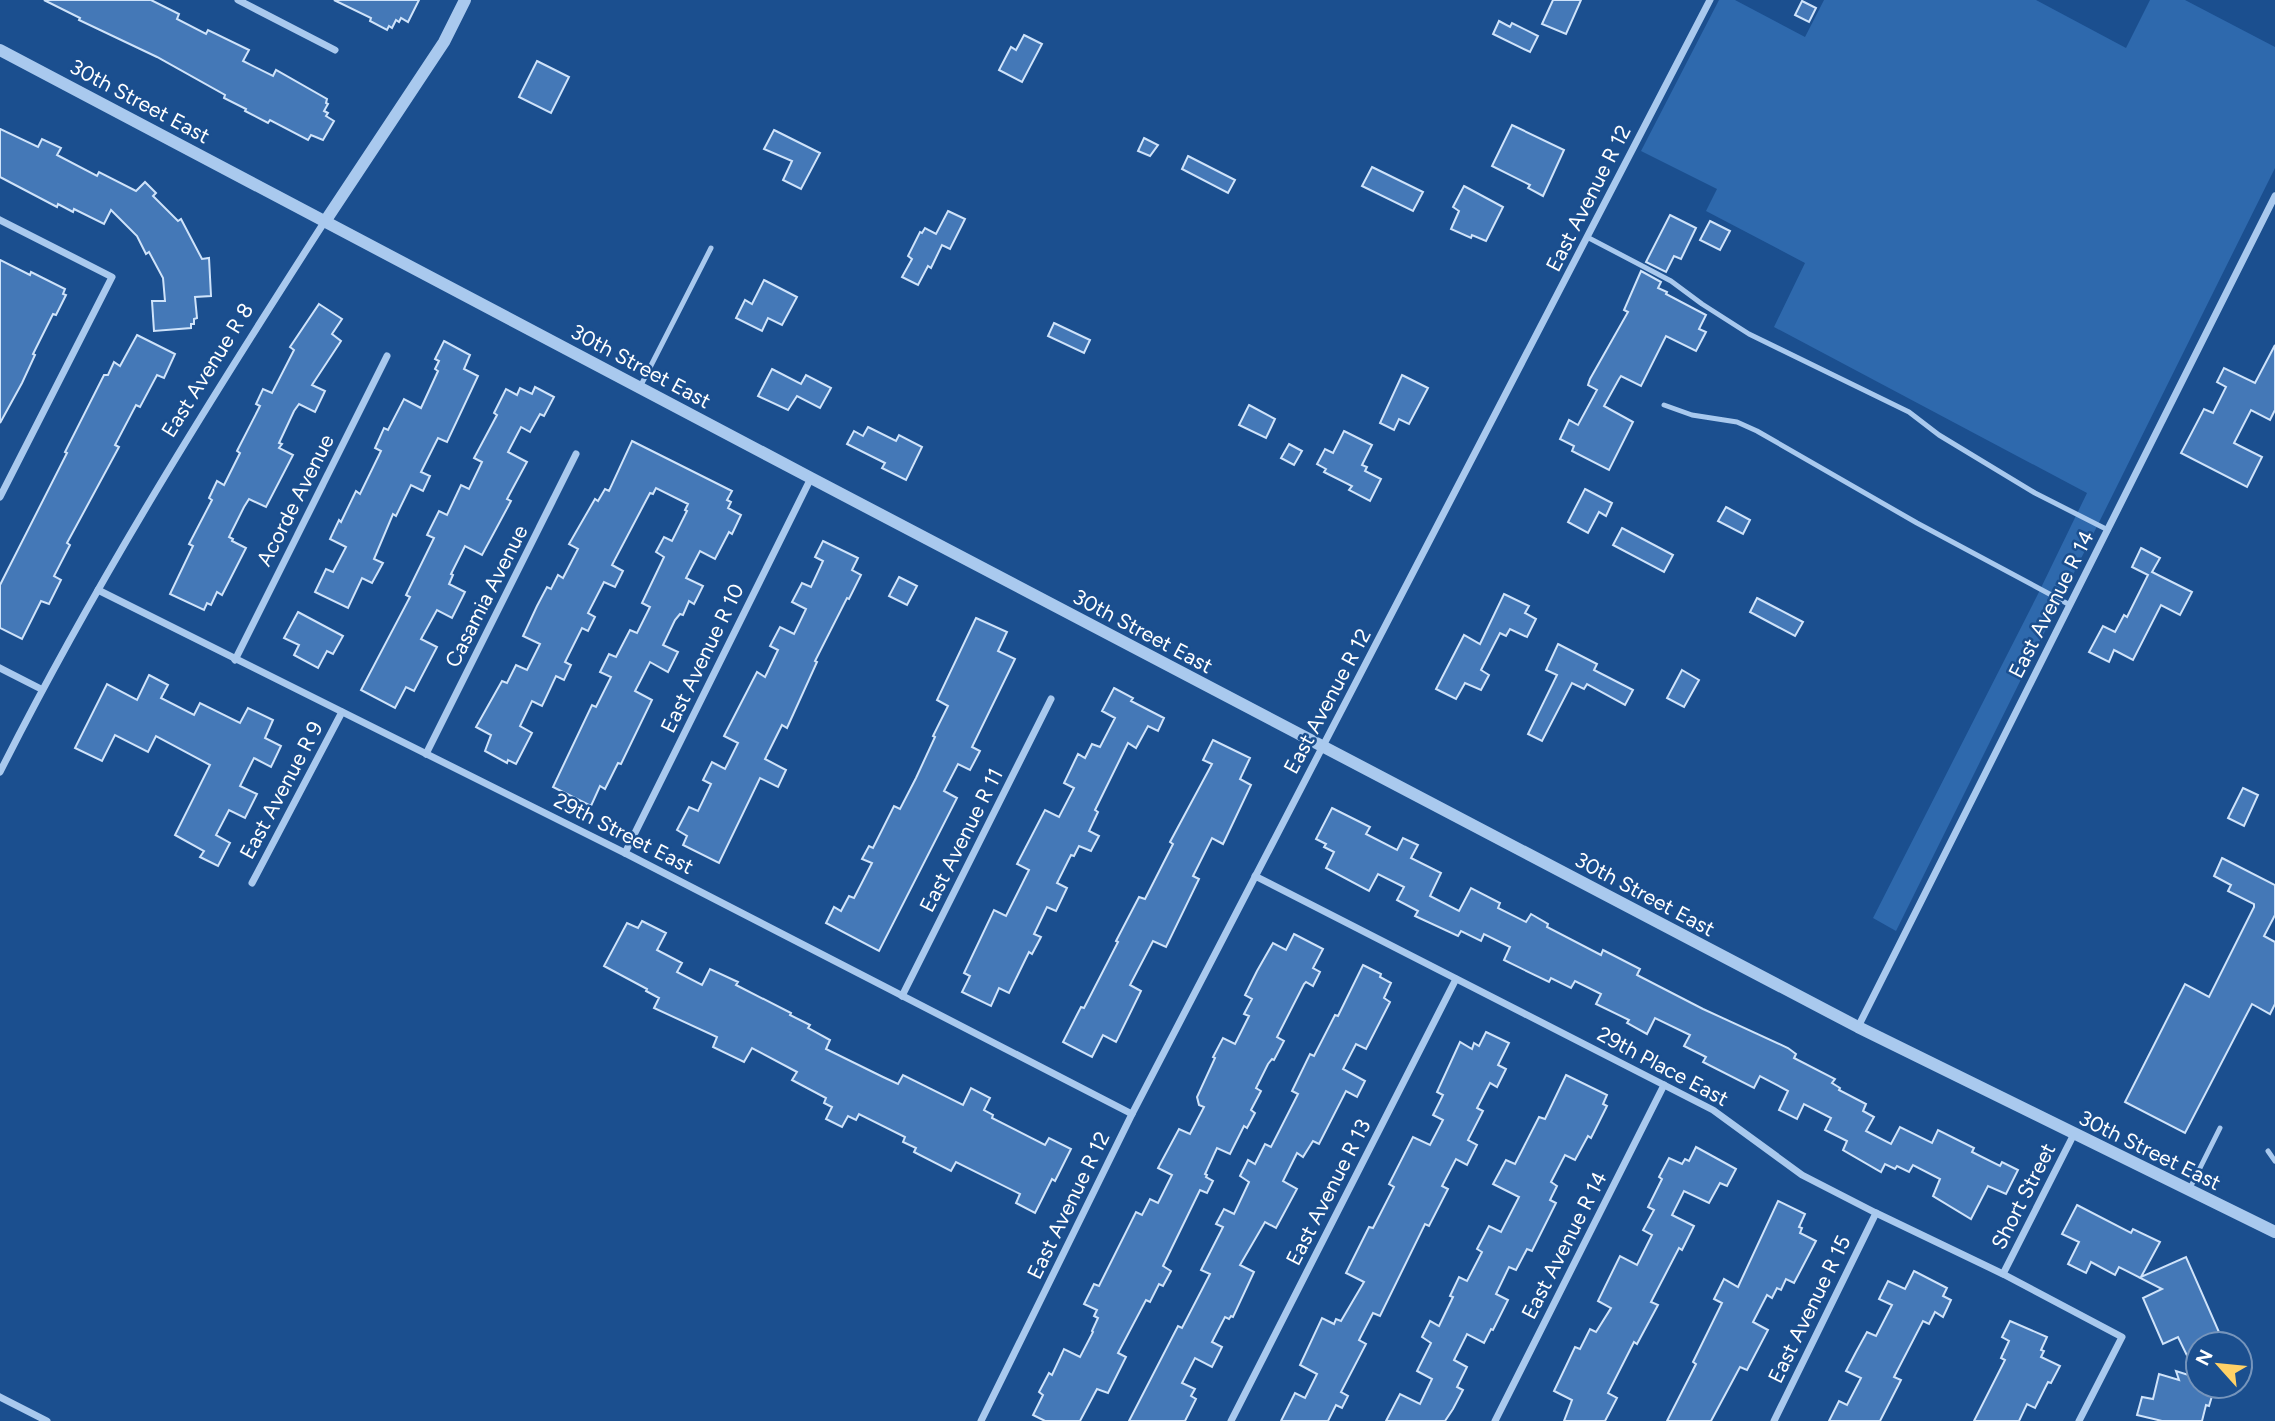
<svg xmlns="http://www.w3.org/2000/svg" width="2275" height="1421" viewBox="0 0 2275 1421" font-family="Figtree,sans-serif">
<rect width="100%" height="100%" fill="#1b4f8f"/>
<path fill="#2e69ad" d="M1719,0h16l70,37 19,-37h212l90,48 24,-48h35l90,47v121l-379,763 -23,-13 164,-322 50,-103 -313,-166 31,-64 -99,-52 11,-22 -76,-38z"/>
<g fill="#4478b7" stroke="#cfe3fa" stroke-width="2">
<path d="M44,0h107l28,14 -2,5 29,15 2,-4 41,20 -6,11 30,15 3,-6 51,29 -1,4 2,1 -4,7 4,2 -2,3 8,5 -11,19 -12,-5 -3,5 -38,-20 -2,3 -23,-12 1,-2 -22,-11 1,-3 -68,-38 -78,-37 1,-2z"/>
<path d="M334,0h85l-11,22 -7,-4 -2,4 -3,-2 -4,8 -3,-2 -2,4 -17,-9 1,-3z"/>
<path d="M1553,0h28l-15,34 -24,-10z"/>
<path d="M1802,1l14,7 -7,14 -14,-7z"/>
<path d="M1499,21l11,6 2,-4 26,13 -8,16 -37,-18z"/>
<path d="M1024,35l18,9 -20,38 -23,-12 12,-23 5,3z"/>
<path d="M537,61l32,16 -18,36 -32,-16z"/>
<path d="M1512,125l52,25 -21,46 -15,-8 2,-3 -38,-19z"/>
<path d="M0,129l38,18 4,-8 19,9 -4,7 40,21 2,-4 37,19 9,-9 11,11 -3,3 25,25 3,-2 21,40 7,-1 2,38 -16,1 2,21 -3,1v5h-3v4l-37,3 -2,-30h13l-2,-23 -14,-26 -3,2 -9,-18 -26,-26 -7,14 -30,-15 -1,3 -15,-8 -1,3 -57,-30z"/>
<path d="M774,130l46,23 -19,36 -18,-9 9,-19 -28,-12z"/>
<path d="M1144,138l14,7 -8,11 -12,-5z"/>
<path d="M1188,156l47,24 -7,13 -46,-24z"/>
<path d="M1372,167l51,25 -10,19 -51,-25z"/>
<path d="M1464,186l39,21 -17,34 -14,-6 -1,3 -20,-9 8,-18 -6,-4z"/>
<path d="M948,211l17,8 -15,30 -8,-4 -11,23 -3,-2 -10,19 -16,-8 10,-18 -4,-3 12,-24 2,1 3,-5 11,6z"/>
<path d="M1670,215l26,13 -15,31 -7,-3 -8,16 -20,-10z"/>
<path d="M1710,221l20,10 -10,19 -20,-10z"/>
<path d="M0,260l30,15 1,-3 34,17 -2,5 3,1 -10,20 -3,-1 -20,40 2,1 -13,28 -22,40z"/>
<path d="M1641,271l20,11 -3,6 9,4 -1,2 40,21 -7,14 7,3 -10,19 -30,-15 -25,50 -20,-10 -2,3 -15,27 29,16 -24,48 -37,-19 2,-5 -14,-7 9,-19 9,5 19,-35 -9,-5 2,-6 38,-67 -4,-2z"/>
<path d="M764,280l33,17 -15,28 -14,-7 -6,13 -26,-13 9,-18 7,4z"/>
<path d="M319,304l23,15 -10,15 9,7 -29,44 13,6 -10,21 -16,-8 -5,7 -15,32 3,1 -3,4 14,7 -27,52 -17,-8 -5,8 -15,30 4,2 -1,2 14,7 -24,47 -5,-3 -6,13 -4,-2 -3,7 -34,-16 23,-48 -4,-2 23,-44 -3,-2 8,-17 7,4 16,-32 -3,-2 23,-45 -4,-2 7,-15 9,4 22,-43 -4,-3z"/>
<path d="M1054,323l36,17 -6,13 -36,-17z"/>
<path d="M137,335l38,19 -11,24 -7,-3 -17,32 -4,-2 -21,40 4,2 -52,96 3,2 -16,31 7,4 -12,24 -8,-3 -19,38 -22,-11v-43l67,-132 -2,-1 39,-77h4l6,-13 6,4z"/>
<path d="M444,341l26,14 -6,14 14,7 -31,66 -9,-4 -17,34 9,4 -7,15 -12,-6 -15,31 -3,-2 -19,45 9,4 -11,20 -10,-5 -14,30 -33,-16 11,-23 7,3 13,-25 -16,-8 9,-19 2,2 15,-31 4,3 21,-43 -6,-3 9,-20 4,2 16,-31 17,9 17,-37 -3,-2 4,-8 -4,-2z"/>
<path d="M2275,345v65l-5,10 -19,-10 -17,33 28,14 -15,30 -66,-34 23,-44 9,4 13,-26 -9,-5 7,-14 31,15z"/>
<path d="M772,369l29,15 5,-9 25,13 -11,20 -23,-12 -9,14 -30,-14z"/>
<path d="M1402,375l26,13 -19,36 -10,-5 -5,11 -14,-7z"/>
<path d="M535,387l19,10 -10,19 -4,-2 -10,18 -9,-5 -13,25 19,10 -20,37 4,2 -29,54 -17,-9 -14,28 2,1 -4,9 16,8 -13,26 -15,-8 -16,29 16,8 -23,44 -8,-4 -11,21 -34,-18 49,-93 -4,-2 28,-57 -7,-3 12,-24 8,4 14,-30 8,4 13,-27 -8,-4 23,-43 -3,-2 12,-24 11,6 3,-7 12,6z"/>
<path d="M1249,405l26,14 -9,19 -27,-13z"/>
<path d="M868,427l28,14 3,-6 23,12 -16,33 -24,-12 3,-5 -38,-19 7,-13 9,5z"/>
<path d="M1344,431l28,14 -10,20 5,2 -2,4 16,8 -11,22 -21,-11 3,-4 -28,-14 2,-3 -9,-5 8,-15 8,4z"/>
<path d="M632,441l100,50 -5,9 4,2 -3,6 13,7 -9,19 -3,-2 -14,27 -15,-8 -14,27 17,8 -9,18 -5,-3 -6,14 -3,-1 -5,6 -12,25 15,7 -10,20 -18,-10 -15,29 17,9 -31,64 -3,-1 -13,26 -5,-3 -9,20 -38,-19 39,-82 4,2 15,-30 -11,-5 9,-18 7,3 14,-27 7,3 13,-26 -8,-4 22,-46 -8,-5 8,-15 8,4 15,-30 -2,-1 3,-6 -32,-16 -3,6 -3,-1 -38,72 11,6 -8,16 -11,-5 -1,2 -15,29 7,4 -7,14 -6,-3 -17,34 6,3 -7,15 -8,-4 -14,30 -10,-5 -12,25 12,7 -16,31 -8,-4 -1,3 -22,-12 6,-16 -15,-8 26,-46 5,2 9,-18 11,5 13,-26 -17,-8 14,-30 10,-19 4,2 7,-14 5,3 15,-29 -9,-5 26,-45 3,2 7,-12 4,2z"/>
<path d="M1289,444l13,7 -8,14 -13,-7z"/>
<path d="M1585,489l27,14 -6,13 -7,-4 -11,21 -20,-11z"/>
<path d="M1726,507l24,13 -7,14 -25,-13z"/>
<path d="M1622,528l51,27 -9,17 -51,-27z"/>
<path d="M823,541l35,17 -6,12 9,5 -12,24 -2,-1 -32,63 2,1 -30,66 -5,-3 -17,34 21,11 -8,17 -18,-9 -41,85 -36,-18 4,-9 -10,-6 12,-23 9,4 13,-27 -8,-4 9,-18 13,7 13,-26 -14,-7 33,-64 8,5 13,-27 -8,-4 10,-19 14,7 12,-25 -14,-7 10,-19 9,4 12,-26 -8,-4z"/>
<path d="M2141,548l19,10 -8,14 40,20 -12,23 -19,-10 -28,55 -19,-10 -5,12 -20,-10 14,-26 12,6 9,-17 3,2 21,-42 -16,-8z"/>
<path d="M899,577l18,9 -10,19 -18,-9z"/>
<path d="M1504,594l25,12 -4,7 11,6 -9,18 -17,-8 -4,7 -6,-3 -19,37 8,5 -8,15 -16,-7 -9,16 -20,-10 28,-54 16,9z"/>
<path d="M1757,598l46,24 -8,14 -45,-24z"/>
<path d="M298,612l45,24 -10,18 -6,-3 -9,17 -24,-13 5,-10 -15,-7z"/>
<path d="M976,618l31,14 -9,19 17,8 -43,88 8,4 -10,19 -12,-6 -14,27 13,7 -78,153 -53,-28 8,-16 7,4 8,-15 5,2 18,-35 -10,-4 7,-13 4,2 21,-42 6,3 16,-31 19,-41 -2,-1 15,-30 -11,-6z"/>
<path d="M1558,644l39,20 -3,6 39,20 -8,15 -38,-21 -3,5 -12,-6 -30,58 -14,-7 29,-59 -11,-5z"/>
<path d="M1682,670l17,10 -15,27 -17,-9z"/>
<path d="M149,675l19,10 -7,13 33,17 6,-12 40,20 8,-15 25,12 -8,18 16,8 -10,21 -17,-9 -14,28 17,8 -12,24 -16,-8 -13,25 14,8 -12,23 -18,-9 4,-6 -29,-16 35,-70 -54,-29 -8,16 -33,-17 -13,26 -27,-13 32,-64 30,16z"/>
<path d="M1114,688l19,10 -2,3 33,17 -6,13 -10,-5 -12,22 -8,-5 -33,67 3,2 -9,19 10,5 -8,15 -12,-5 -5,10 -3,-1 -14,28 10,5 -11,23 -9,-4 -13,27 7,3 -9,17 -3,-2 -20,41 -10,-5 -8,18 -29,-14 8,-16 -6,-3 30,-63 12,6 23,-46 -12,-6 28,-54 14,7 15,-29 -10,-5 14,-29 7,4 7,-14 8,3 15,-29 -13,-7z"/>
<path d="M1213,740l37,18 -10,21 11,6 -28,59 -11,-6 -19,38 6,3 -33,68 -13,-6 -23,44 11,6 -25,51 -13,-7 -11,22 -29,-15 18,-35 3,1 34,-66 -2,-1 23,-44 6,2 28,-55 -3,-2 42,-78 -9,-4z"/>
<path d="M2243,788l15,7 -14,31 -16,-8z"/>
<path d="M1332,808l38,19 -4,7 31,16 6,-12 15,7 -7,13 30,15 -11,23 29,15 12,-23 29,15 -2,5 28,14 5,-8 17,10 -1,3 54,28 2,-5 37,19 -3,6 66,34 85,39 8,6 -2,4 41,21 -3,4 8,5 -1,2 27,14 -3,7 11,6 -8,14 25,13 9,-17 32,16 6,-13 36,18 -2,4 28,14 2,-4 16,8 -12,24 -18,-8 -17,33 -38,-23 7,-17 -27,-14 -4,7 -12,-6 -2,3 -10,-5 -4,8 -38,-22 4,-9 -22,-11 6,-12 -27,-14 -7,15 -18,-9 9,-19 -28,-15 -6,12 -51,-26 3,-5 -22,-11 6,-11 -35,-17 -8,16 -20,-11 2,-3 -33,-16 5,-10 -26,-13 -4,7 -20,-10 -2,4 -45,-22 6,-13 -26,-13 -3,7 -20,-10 -3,5 -43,-20 3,-5 -21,-11 7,-13 -26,-13 -9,17 -43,-23 8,-16 -10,-5 2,-3 -10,-5z"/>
<path d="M2222,858l53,27v30l-11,21 11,6v62l-5,10 -18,-10 -67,129 -60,-31 60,-118 24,13 45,-90v-3l-26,-13 3,-6 -17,-9z"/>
<path d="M642,921l24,12 -9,17 25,13 -5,9 25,13 8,-16 28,13 -2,3 55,28 -1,2 20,10 -2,3 22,12 -4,9 57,28 15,7 5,-9 60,30 8,-17 19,10 -6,12 9,5 -1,3 53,27 4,-7 22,11 -16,32 -3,-2 -17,34 -19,-10 4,-9 -64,-32 -5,9 -37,-19 2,-4 -13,-6 2,-5 -46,-23 -3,6 -8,-4 -6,11 -16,-8 6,-12 -8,-4 2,-5 -34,-18 5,-8 -45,-24 -8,14 -31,-15 4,-10 -63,-29 5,-10 -13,-7 1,-2 -43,-23 23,-43 11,5z"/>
<path d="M1294,934l29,15 -10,19 7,4 -7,14 -7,-4 -2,2 -27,53 7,4 -10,19 -2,-1 -4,5 -12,24 5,3 -10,19 4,3 -8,15 -3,-2 -14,28 -13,-6 -12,26 2,1 -1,2 7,4 -6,12 -7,-3 -37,76 8,5 -8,15 -4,-2 -9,18 -4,-2 -28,53 8,4 -18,36 -11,-4 -17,32h-35l-12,-6 10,-20 -4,-3 10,-19 3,2 12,-26 16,8 13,-25 -1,-1 6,-13 -4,-2 3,-6 -13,-6 10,-20 5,2 37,-74 6,3 8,-16 8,4 14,-28 -14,-7 21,-39 11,5 14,-27 -5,-2 -2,-8 18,-39 -2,-1 10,-19 12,6 14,-28 -5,-2 8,-15 -7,-4 12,-24 16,-28 13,7z"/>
<path d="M1363,965l18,9 -1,3 11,6 -7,15 6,4 -24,47 -10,-5 -13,25 22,12 -8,16 -11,-6 -27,53 -6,-3 -10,16 -6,-4 -14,28 14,8 -21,39 -11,-6 -25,43 14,7 -21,45 -2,-1 -2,3 -4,-2 -13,25 10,5 -10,20 -17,-9 -13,25 13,6 -4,7 5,3 -11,22h-56l49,-95 4,2 28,-54 -9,-4 22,-43 -7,-3 8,-15 10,5 15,-32 -9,-6 8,-16 7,4 10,-20 6,3 27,-53 -6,-3 18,-37 4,2 21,-41 3,1z"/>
<path d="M1486,1032l23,11 -11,22 8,4 -9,18 -7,-4 -13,25 6,3 -15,29 9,5 -10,20 -11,-6 -14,27 6,3 -19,37 -4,-2 -45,92 -7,-3 -14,27 7,4 -25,48 7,4 -6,12 -6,-3 -8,16h-47l14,-28 10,5 12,-24 -17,-9 22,-47 12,6 2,-5 5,2 23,-39 -18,-9 23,-46 4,1 21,-41 -5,-3 24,-47 17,8 13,-25 -10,-5 10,-20 -6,-3 23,-50 12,7 2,-6 5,3z"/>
<path d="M1566,1075l41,20 -4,9 4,2 -16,32 -3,-2 -13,24 -10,-5 -14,27 6,4 -7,14 6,3 -24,48 -5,-2 -11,21 -7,-3 -13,27 12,6 -15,30 -2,-1 -7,14 -17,-9 -13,26 13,7 -10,20 6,3 -10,19 -8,12h-59l14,-27 20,10 12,-25 -15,-8 14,-28 -9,-6 8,-16 9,5 14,-29 -3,-1 9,-19 8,4 15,-29 -5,-3 12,-23 12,6 18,-35 -26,-13 13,-24 9,4 24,-47 6,2z"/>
<path d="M1696,1147l40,22 -9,17 -7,-3 -11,20 -25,-12 -12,24 22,11 -12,24 -3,-2 -28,54 7,3 -21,39 -3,-2 -26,51 9,5 -12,23h-41l8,-21 -18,-9 12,-25 9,-19 5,2 10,-20 6,3 15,-24 -13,-7 22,-45 17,9 15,-30 -9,-5 11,-20 -6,-3 14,-28 -3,-2 10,-19 13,6 3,-5 4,2z"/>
<path d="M1778,1201l27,13 -6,13 3,1 -2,5 16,8 -22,42 -8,-4 -5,11 -4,-2 -5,10 -5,-3 -14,27 15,8 -21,40 -7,-3 -29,54h-44l29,-57 -3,-2 29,-59 -8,-4 10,-20 14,8z"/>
<path d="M2077,1205l54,28 2,-4 27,13 -19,35 45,-20 36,82 -12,5h-12v42h17l-6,20 -3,-1 -4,16h-40l-25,-6 5,-18 11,2 6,-25 20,6 -3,-9 22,7 -20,-41 -15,7 -20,-46 19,-9 -43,-22 -4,8 -24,-13 -5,11 -18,-9 11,-22 -17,-8z"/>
<path d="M1914,1271l33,17 -4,8 8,4 -8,17 -8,-5 -6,12 -6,-3 -29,56 7,3 -21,41h-51l10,-20 8,4 14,-27 -15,-7 10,-19 11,-20 9,4 16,-31 -13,-6 9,-18 17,8z"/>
<path d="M2010,1321l37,16 -6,13 3,1 -3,6 19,9 -9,17 -3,-1 -13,26 -8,-4 -8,17h-45l31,-61 -4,-2 8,-17 -7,-4z"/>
</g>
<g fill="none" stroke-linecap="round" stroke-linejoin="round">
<g stroke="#a9c9ee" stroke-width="5">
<path d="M1587,237l84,44 31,23 47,30 160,78 30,23 96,58 73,37"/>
<path d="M640,387l71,-139"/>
<path d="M1664,405l28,10 45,7 20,9 160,92 153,82"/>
<path d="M2268,1151l7,10"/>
<path d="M2189,1190l31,-62"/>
</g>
<g stroke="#a9c9ee" stroke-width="7">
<path d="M238,0l97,50"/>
<path d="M0,220l112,57 -112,220"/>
<path d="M98,590l527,263 507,261"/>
<path d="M235,660l152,-304"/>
<path d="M0,668l41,21"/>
<path d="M426,754l150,-300"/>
<path d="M0,772c96,-191 210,-372 325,-551"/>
<path d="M625,853l186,-375"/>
<path d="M1255,876l458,234 89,65 74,38 127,61 119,63 -43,84"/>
<path d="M252,883l90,-171"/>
<path d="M902,996l149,-297"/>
<path d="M1858,1027l417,-831"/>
<path d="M2003,1274l71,-140"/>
<path d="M0,1397l47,24"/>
<path d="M981,1421l151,-307 578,-1114"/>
<path d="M1231,1421l225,-442"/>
<path d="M1495,1421l169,-336"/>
<path d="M1774,1421l102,-208"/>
</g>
<g stroke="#a9c9ee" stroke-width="12">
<path d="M0,50l811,428 1047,549 417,205"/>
<path d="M326,220l118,-178 21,-42"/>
</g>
</g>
<g text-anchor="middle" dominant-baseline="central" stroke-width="5" stroke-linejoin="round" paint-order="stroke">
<g font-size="21" fill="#fff" stroke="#1b4f8f">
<text transform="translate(140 101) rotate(28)">30th Street East</text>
<text transform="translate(1588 198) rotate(-63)">East Avenue R 12</text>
<text transform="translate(641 366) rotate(28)">30th Street East</text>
<text transform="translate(207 370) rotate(-58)">East Avenue R 8</text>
<text transform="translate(295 500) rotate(-63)">Acorde Avenue</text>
<text transform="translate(486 596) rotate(-63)">Casamia Avenue</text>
<text transform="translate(2051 604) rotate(-63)">East Avenue R 14</text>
<text transform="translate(1143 631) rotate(28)">30th Street East</text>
<text transform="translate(702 658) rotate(-64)">East Avenue R 10</text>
<text transform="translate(1327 701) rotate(-62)">East Avenue R 12</text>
<text transform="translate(281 790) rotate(-62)">East Avenue R 9</text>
<text transform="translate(624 833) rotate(27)">29th Street East</text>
<text transform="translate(961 840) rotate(-63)">East Avenue R 11</text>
<text transform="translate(1645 894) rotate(28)">30th Street East</text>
<text transform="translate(1663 1066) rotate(28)">29th Place East</text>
<text transform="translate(2150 1150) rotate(26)">30th Street East</text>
<text transform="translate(1328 1192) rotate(-63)">East Avenue R 13</text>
<text transform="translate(2023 1196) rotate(-63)">Short Street</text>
<text transform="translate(1068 1205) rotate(-64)">East Avenue R 12</text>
<text transform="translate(1564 1245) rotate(-63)">East Avenue R 14</text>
<text transform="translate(1809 1309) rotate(-64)">East Avenue R 15</text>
</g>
</g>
<g transform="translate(2219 1365) rotate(297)"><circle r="33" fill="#1b4f8f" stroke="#7695bc" stroke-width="2"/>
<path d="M0-5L12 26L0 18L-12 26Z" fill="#ffd166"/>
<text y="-10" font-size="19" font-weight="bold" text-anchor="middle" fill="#ffffff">N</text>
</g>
</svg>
